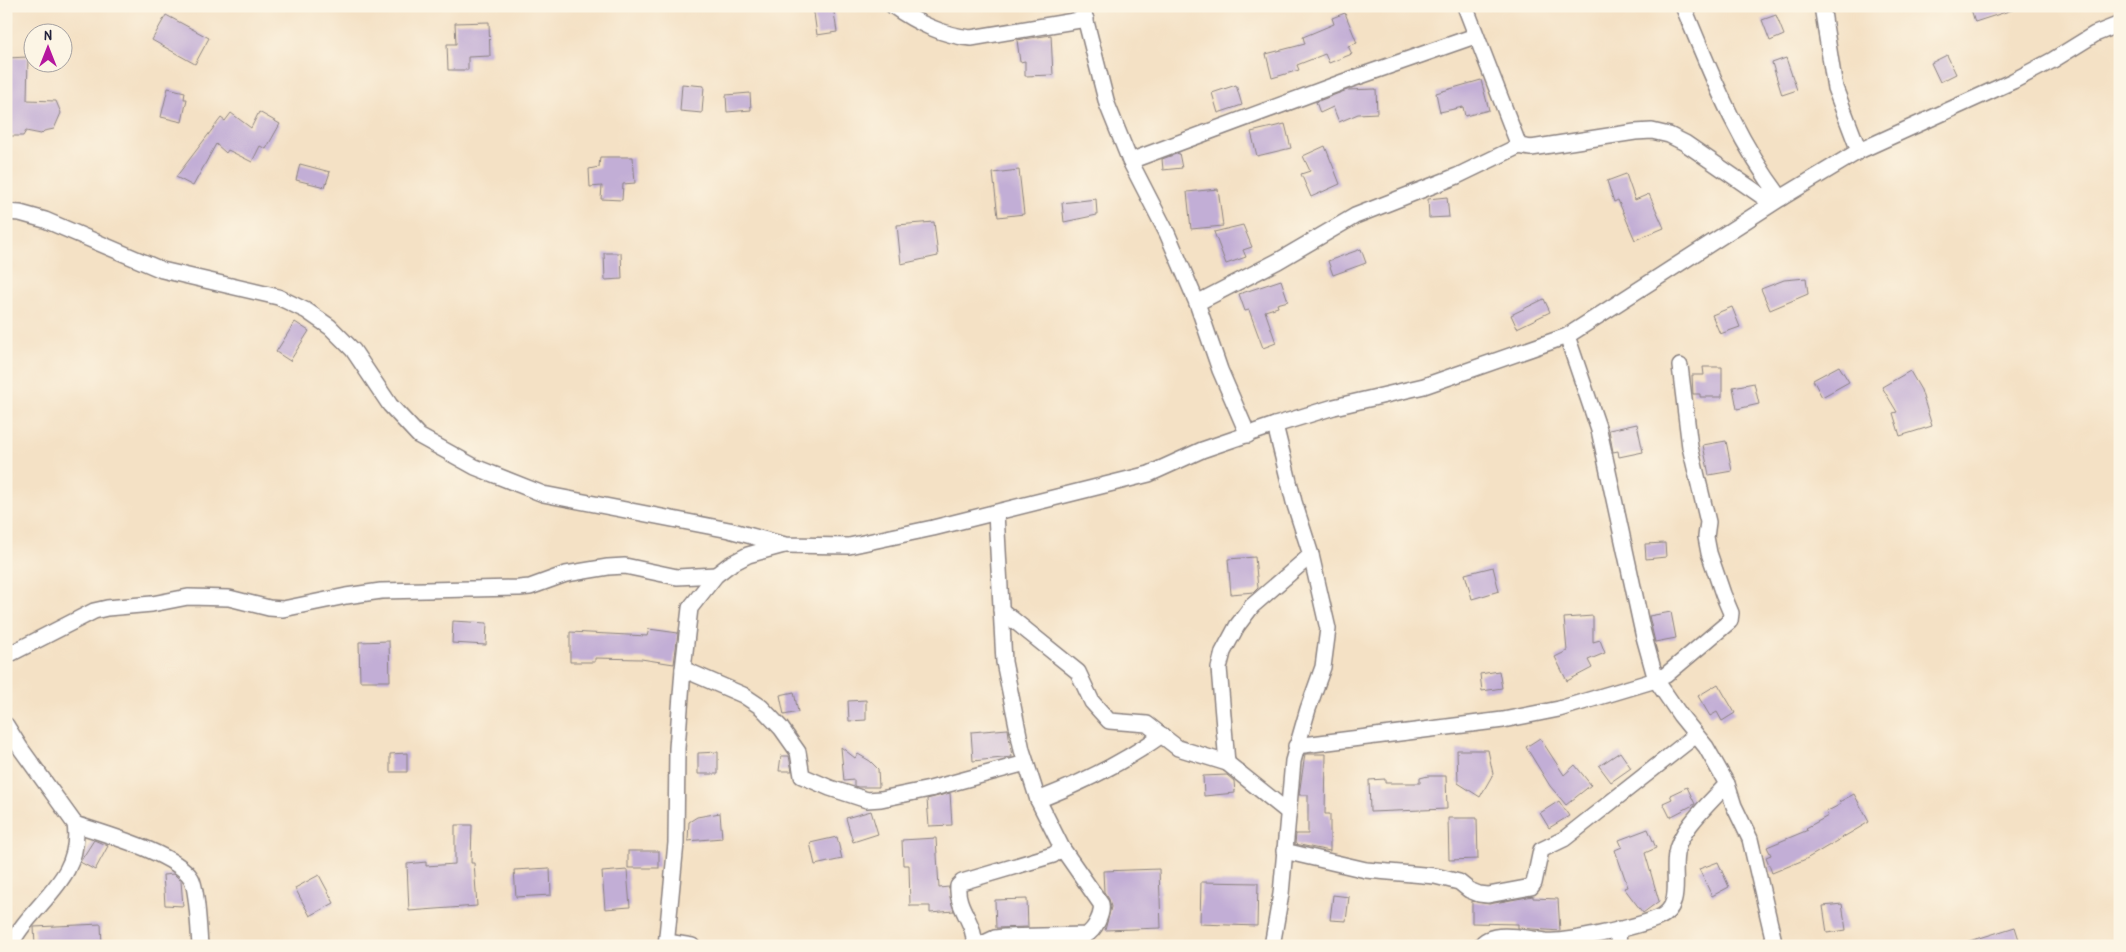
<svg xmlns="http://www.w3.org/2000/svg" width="2126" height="952" viewBox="0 0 2126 952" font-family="'Patrick Hand',sans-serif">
<rect width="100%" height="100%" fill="#fcf5e5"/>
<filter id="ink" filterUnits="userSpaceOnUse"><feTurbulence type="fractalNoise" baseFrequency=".02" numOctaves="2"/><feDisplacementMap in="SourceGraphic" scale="10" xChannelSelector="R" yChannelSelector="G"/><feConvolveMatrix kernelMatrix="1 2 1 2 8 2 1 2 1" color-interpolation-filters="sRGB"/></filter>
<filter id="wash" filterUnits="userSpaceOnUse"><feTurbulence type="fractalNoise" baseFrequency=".0096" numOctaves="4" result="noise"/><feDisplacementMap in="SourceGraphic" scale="20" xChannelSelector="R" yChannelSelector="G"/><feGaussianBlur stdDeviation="1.12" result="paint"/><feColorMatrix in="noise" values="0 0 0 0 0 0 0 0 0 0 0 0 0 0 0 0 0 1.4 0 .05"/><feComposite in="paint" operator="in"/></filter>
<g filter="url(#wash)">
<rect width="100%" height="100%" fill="#f4e1c5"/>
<g id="blocks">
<g fill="#c2aed6">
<path d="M813,6h20l4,26 -20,3z"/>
<path d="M1970,6h44l1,3 -40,13z"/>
<path d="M1345,13l12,30 -9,3 4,8 -23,9 -4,-9 -28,11 2,5 -27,8 -6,-24 39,-10 -2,-7 31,-13 -2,-6z"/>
<path d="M166,15l43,23 -14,26 -43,-24z"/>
<path d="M1776,15l8,20 -14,6 -8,-21z"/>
<path d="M489,22l1,34 -22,1v13h-20l-1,-26h9l-1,-21z"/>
<path d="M1051,35l2,40 -28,1v-15l-5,1 -3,-22z"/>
<path d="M1947,55l9,19 -16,8 -9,-19z"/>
<path d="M28,57l-1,43 29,1 5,12 -7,16 -10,2 -3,3 -15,-3 -3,5h-17l1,-78z"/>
<path d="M1786,58l11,32 -15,5 -10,-32z"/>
<path d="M1481,80l8,30 -24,6 -2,-9 -23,5 -4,-19z"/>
<path d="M682,84l22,2 -2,27 -22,-2z"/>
<path d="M1236,85l6,20 -24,8 -6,-20z"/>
<path d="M168,88l17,4 -1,7h3l-5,23 -21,-5z"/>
<path d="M1376,89l1,24 -19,1 -19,8 -6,-15 -13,6 -4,-11 31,-12z"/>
<path d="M750,93l1,17 -24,2 -1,-17z"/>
<path d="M259,112l21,12 -14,25 -6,-3 -8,16 -24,-12 -2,3 -10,-9 -23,42 -17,-9 45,-59 4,3 6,-8 20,15z"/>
<path d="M1285,124l6,24 -34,8 -6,-24z"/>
<path d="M1325,146l15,38 -29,13 -10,-23 9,-3 -7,-15z"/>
<path d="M1179,153l3,15 -19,2 -1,-11z"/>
<path d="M600,157h33l2,26 -12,1 -1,16 -21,-1 1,-13 -12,1 -1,-18 10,-2z"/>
<path d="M300,164l30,8 -5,15 -29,-7z"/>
<path d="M1019,170l5,44 -26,3 -5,-44z"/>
<path d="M1626,174l9,26 14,-6 15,34 -29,12 -17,-40 -4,2 -7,-21z"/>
<path d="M1218,189l5,37 -32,3 -4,-37z"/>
<path d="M1447,197l2,20 -20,1 -1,-19z"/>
<path d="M1096,199l1,16 -33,7 -2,-19z"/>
<path d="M934,222l4,34 -37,8 -4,-39z"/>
<path d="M1243,225l9,22 -9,3 3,7 -20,7 -12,-32z"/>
<path d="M1361,249l5,14 -33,12 -5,-14z"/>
<path d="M604,253h17l1,26 -17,1z"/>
<path d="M1806,278l2,16 -38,16 -9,-21 23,-9z"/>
<path d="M1281,280l7,21 -11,3 1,3 -13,4 11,32 -13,5 -14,-38 -4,1 -6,-17z"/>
<path d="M1544,299l6,13 -33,16 -6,-13z"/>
<path d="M1732,307l8,20 -20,7 -8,-19z"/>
<path d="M295,322l14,9 -19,30 -14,-9z"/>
<path d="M1839,366l10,16 -27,15 -9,-17z"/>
<path d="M1703,367h19v30h-22v-3h-7l-1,-19h12z"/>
<path d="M1910,371l11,19 11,36 -32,10 -7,-23 4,-1 -15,-25z"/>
<path d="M1754,383l5,21 -22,5 -4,-22z"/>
<path d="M1637,424l6,28 -24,5 -1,-6 -5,1 -4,-22z"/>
<path d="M1726,441l6,30 -23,4 -6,-30z"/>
<path d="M1665,543l1,14 -20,2 -1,-15z"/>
<path d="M1255,557l3,31 -4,4 -23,2 -3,-35z"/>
<path d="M1493,567l6,24 -27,8 -7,-25z"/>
<path d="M1671,612l5,26 -21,4 -6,-26z"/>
<path d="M1593,616v26l7,-2 5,13 -17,7 4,8 -25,13 -12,-24 12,-6 -3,-33z"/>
<path d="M453,621l34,2 -1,22 -34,-2z"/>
<path d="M649,629l29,4 -4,31 -33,-5 -46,-1v4h-25v-30l77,4z"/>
<path d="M389,641l1,40h-30l-1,-39z"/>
<path d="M1499,671l3,17 -20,3 -2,-17z"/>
<path d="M1718,684l17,29 -13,8 -5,-9 -7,4 -12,-20z"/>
<path d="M794,692l4,20 -14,3 -4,-20z"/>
<path d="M866,700v20l-17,1 -1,-20z"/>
<path d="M1008,729l4,28 -39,4 -2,-29z"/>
<path d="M1540,738l24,37 11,-10 16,20 -25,20 -16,-19 -24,-39z"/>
<path d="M841,747l14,11 3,-4 12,7 8,8 1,18h-21l-4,-1v-6l-10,1z"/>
<path d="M1457,750h31l5,24 -13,23 -22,-14z"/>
<path d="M718,752v22h-20v-21z"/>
<path d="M1620,752l11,16 -20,14 -12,-16z"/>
<path d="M407,753v19h-17v-18z"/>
<path d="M1305,754h21l-1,60h5v37l-35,-7 1,-10h12v-39h-9z"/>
<path d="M781,756h8l3,15h-13z"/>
<path d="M1227,775l7,6 1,12 -31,3 -1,-20z"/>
<path d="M1428,776h18l1,33 -77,3 -1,-32 16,-1v4h35v-5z"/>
<path d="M1687,787l8,17 -25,13 -7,-14 9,-4 -2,-4z"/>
<path d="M950,793l2,32 -23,1 -2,-27z"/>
<path d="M1854,794l15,28 -63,37 -34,14 -6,-16 5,-2 -4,-8 41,-17 -2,-2 22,-12 -2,-4 15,-8 -2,-2z"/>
<path d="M1559,801l10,15 -20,12 -9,-15z"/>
<path d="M871,811l7,23 -25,8 -7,-24z"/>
<path d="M720,813l2,25 -34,3 1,-19 8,-5z"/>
<path d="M1448,818h29l1,41 -29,1z"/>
<path d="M455,825h17l-1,38h3l3,43 -68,5 -2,-47 19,-2v4l29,-2z"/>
<path d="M1648,829l8,19 -11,5 14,48 -16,12 -19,-25 4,-1 -13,-37 7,-3 -3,-7z"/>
<path d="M837,837l5,22 -27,6 -5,-22z"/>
<path d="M936,838l3,50 10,-1 5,24 -24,2v-7h-20l-1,-41h-6l-1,-25z"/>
<path d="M94,840l14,6 -13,24 -15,-8z"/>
<rect x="628" y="851" width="31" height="17"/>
<path d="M1718,862l11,25 -17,9 -13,-27z"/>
<path d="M550,868l1,27 -35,2 -2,-27z"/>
<path d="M1159,869l2,59 -56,2 6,-23 -2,-8 -5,-7 -1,-21z"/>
<path d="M627,870l3,37 -25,2 -3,-37z"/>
<path d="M174,874l7,7 2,25 -18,-1 -2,-30z"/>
<path d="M319,875l15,28 -24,13 -15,-28z"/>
<path d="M1201,882l57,1 -1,43 -57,-2z"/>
<path d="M1333,895l16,2 -3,24 -16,-1z"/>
<path d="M1533,896v2l25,1 2,32 -42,-3v-4l-46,-1v-22l17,3z"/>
<path d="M1027,899l1,28 -32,1 -1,-28z"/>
<path d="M1842,904l4,26 -19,3 -4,-27z"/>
<path d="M101,924l1,22h-67l-1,-19z"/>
<path d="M2015,927l6,19h-56l-1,-3z"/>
</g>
</g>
</g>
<g filter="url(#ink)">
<use href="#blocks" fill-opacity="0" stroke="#8b8280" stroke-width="1"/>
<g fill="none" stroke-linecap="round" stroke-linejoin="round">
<defs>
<g id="minor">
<path d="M893,6c22,16 51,30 78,32l115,-19"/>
<path d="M1082,6l25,98 23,57 37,72 30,70 23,67 28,65"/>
<path d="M1465,6l54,140 12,2 104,-16 17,-1 17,4 16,8 87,60"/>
<path d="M1683,6c29,69 52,132 98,192"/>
<path d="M1822,6l13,82 24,63"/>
<path d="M1130,161l213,-79 132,-46"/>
<path d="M6,212l14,1 25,7 117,50 116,27 29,14 23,16 23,23 37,55 29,31 56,31 68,27 186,36 56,15 64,1 84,-18 216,-54 53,-24 73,-25 59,-18 90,-21 143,-50 214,-138 78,-47 154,-70 40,-21 42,-26 25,-10"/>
<path d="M1197,303l81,-42 77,-45 102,-40 62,-30"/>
<path d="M1567,336l32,94 44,203 13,47 24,35 26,32 21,37 7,22 16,33 25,107"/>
<path d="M1001,610l77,62 14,30 17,19 38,3 31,24 49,15 61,49"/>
<path d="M6,656l88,-45 13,-3 45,-4 36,-7 41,1 40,10 14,1 63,-13 35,-5 138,-3 11,-1 36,-13 42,-7 17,-1 52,11 39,-2"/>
<path d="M683,669l60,26 18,12 20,21 17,24 4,24 28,12 37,12 14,-1 49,-10 96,-26"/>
<path d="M6,725l15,24 54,75c8,56 -43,78 -65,122"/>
<path d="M1296,746l207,-26 56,-11 97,-29 10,-5 64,-54 1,-8 -8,-19 -14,-41 -3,-16 2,-15 -18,-75 -10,-81"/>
<path d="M1227,763l-8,-95 4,-16 14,-26 15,-20 59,-51"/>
<path d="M1038,800c44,-17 86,-38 124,-65"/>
<path d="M75,824c29,10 100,29 116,54 6,9 8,54 9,68"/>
<path d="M1284,851l82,19 69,6 24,6 10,8 10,4 9,1 43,-8 3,-4 7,-33 23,-11 132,-104"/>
<path d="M667,942l25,4"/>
<path d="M666,946l10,-103 1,-95 6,-79 7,-61 26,-33 13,-10 19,-10 36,-10"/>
<path d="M974,946c2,-24 -18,-37 -16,-60l4,-4 10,-3 81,-24 9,-7"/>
<path d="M978,946l17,-8 9,-1 82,-2c9,-5 17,-21 15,-31l-39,-56 -24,-48 -16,-50 -18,-88 -8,-149"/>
<path d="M1272,946l9,-52 12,-133 15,-52 15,-42 5,-38 -17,-74 -17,-53 -19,-77"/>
<path d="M1481,946c8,-17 49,-7 65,-5 22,2 90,-14 112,-23 26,-11 14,-40 18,-64 3,-24 35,-52 51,-70"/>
<path d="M1618,946l1,-17"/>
</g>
</defs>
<use href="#minor" stroke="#8b8280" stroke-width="18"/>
<use href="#minor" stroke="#fff" stroke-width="15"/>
</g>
</g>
<rect width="2126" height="952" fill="none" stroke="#fcf5e5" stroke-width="25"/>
<g transform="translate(48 48)"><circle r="24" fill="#fcf5e5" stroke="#a5a1a1"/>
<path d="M0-4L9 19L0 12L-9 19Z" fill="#b5179e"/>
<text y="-8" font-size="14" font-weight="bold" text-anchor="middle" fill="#22223b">N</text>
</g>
</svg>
